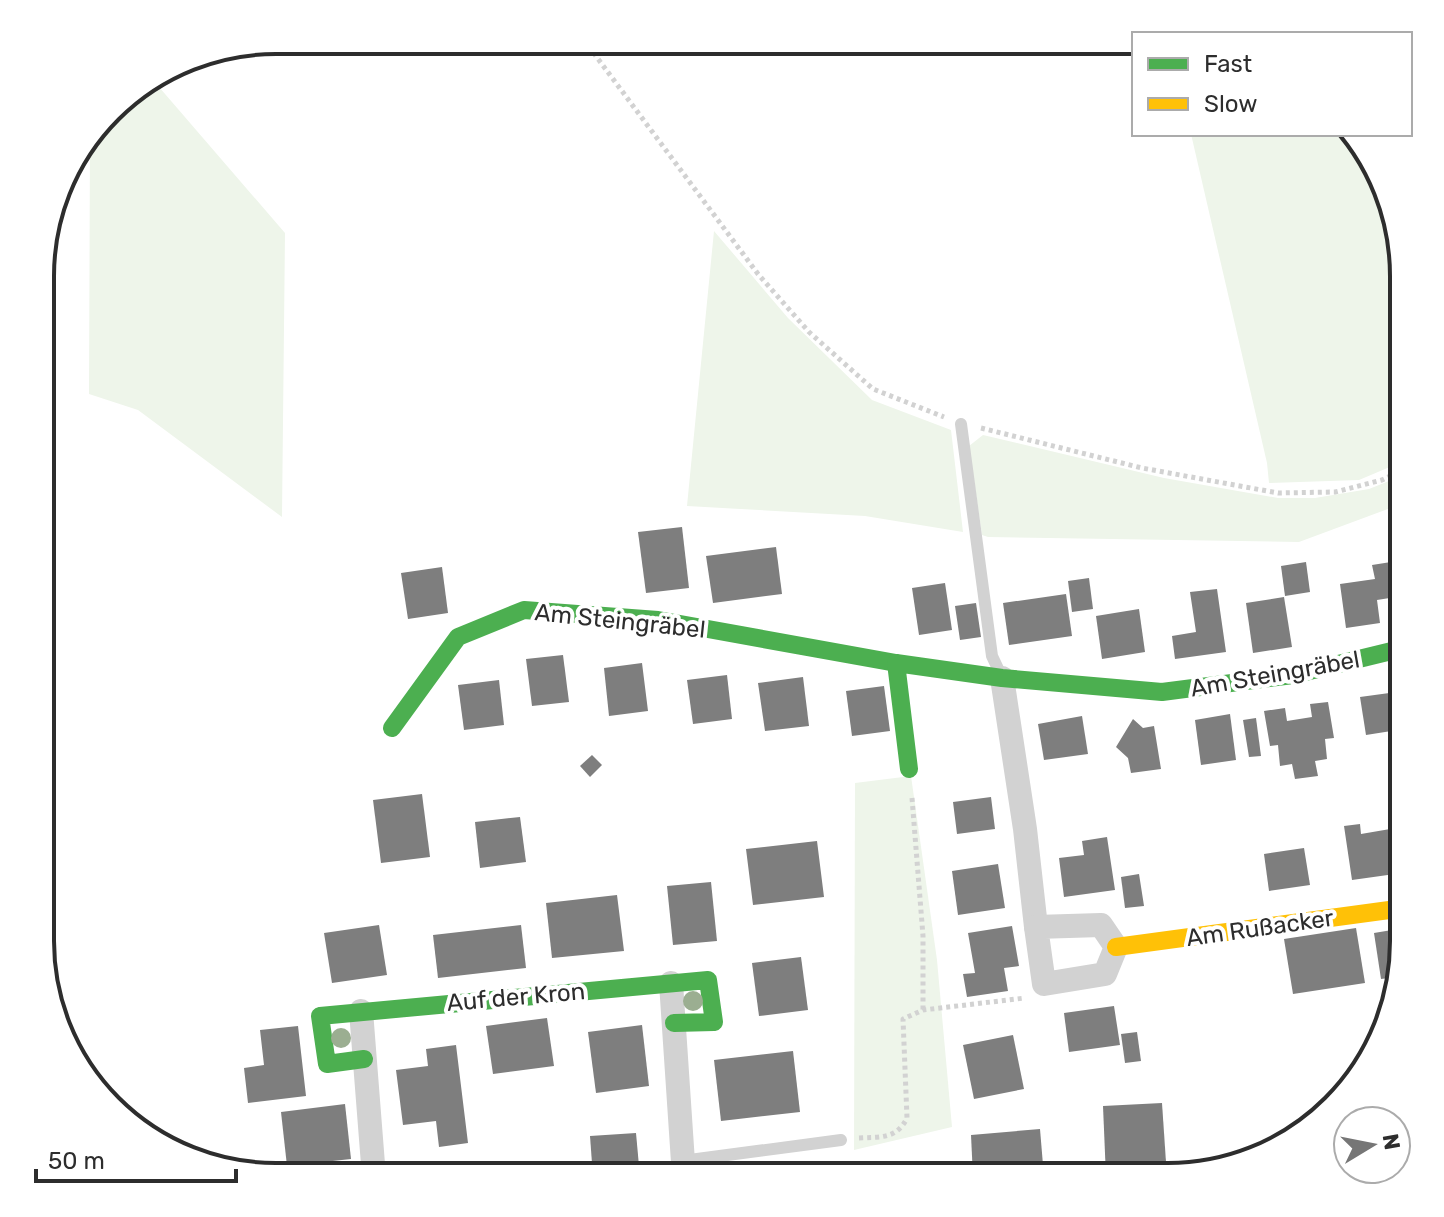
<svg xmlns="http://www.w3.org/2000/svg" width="1444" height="1217" viewBox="0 0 1444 1217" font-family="Rubik,sans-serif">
<rect width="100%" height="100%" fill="#fff"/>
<g fill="#eef5ea">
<path d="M153,80l132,153 -3,284 -144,-107 -49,-16 1,-259 31,-37z"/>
<path d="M1191,134h162l27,38 23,88 1,201 -45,19 -90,3 -2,-20z"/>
<path d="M714,231l74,87 84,82 79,30 12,102 -98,-16 -178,-10z"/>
<path d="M983,435l181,43 114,20h37l54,-9 35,-14v28l-105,39 -311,-5 -6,-2 -13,-89z"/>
<path d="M911,776l26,184 15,167 -98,23 1,-367z"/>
</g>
<g fill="#7e7e7e">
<path d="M682,527l7,61 -43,5 -8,-61z"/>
<path d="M776,547l6,47 -69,9 -7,-47z"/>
<path d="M1306,562l4,30 -25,4 -4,-30z"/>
<path d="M1391,562l5,35 -19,3 3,23 -34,5 -6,-44 35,-5 -3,-14z"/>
<path d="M442,567l6,46 -40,6 -7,-46z"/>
<path d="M1089,578l4,31 -21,3 -4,-31z"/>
<path d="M945,583l7,47 -33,5 -7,-47z"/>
<path d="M1217,589l9,63 -51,7 -3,-23 24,-4 -6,-40z"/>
<path d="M1066,594l6,42 -63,9 -6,-42z"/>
<path d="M1284,597l8,50 -39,6 -7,-50z"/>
<path d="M976,603l5,34 -21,3 -5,-34z"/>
<path d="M1139,609l6,43 -43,7 -6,-43z"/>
<path d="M563,655l6,47 -37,4 -6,-47z"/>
<path d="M642,663l6,48 -39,5 -5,-48z"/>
<path d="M727,675l5,44 -39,5 -6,-44z"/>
<path d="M803,677l6,49 -44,5 -7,-48z"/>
<path d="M499,680l5,45 -40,5 -6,-45z"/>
<path d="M884,686l6,45 -38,5 -6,-45z"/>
<path d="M1404,691v38l-38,6 -6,-38z"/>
<path d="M1328,702l6,36 -9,1 2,20 -12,2 3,15 -23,3 -3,-15 -12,2 -2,-21 -8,1 -6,-35 21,-3 2,13 25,-4 -2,-13z"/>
<path d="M1230,714l6,46 -35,5 -6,-45z"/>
<path d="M1082,716l6,38 -44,6 -6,-36z"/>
<path d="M1256,718l5,38 -12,1 -6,-37z"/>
<path d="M1133,719l10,9 11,-2 7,43 -30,4 -3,-15 -12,-11z"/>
<path d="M592,755l10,10 -12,12 -10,-11z"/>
<path d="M422,794l8,63 -49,6 -8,-63z"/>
<path d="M991,797l4,32 -38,5 -4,-32z"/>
<path d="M520,817l6,45 -46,6 -5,-46z"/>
<path d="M1360,824l1,10 35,-6 6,45 -50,7 -8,-54z"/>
<path d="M1107,837l8,53 -51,7 -5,-39 25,-3 -2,-14z"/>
<path d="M817,841l7,56 -71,8 -7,-56z"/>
<path d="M1304,848l6,37 -41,6 -5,-37z"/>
<path d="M998,864l7,44 -47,7 -6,-44z"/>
<path d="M1139,874l5,32 -19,2 -4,-31z"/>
<path d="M711,882l6,59 -44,4 -6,-59z"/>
<path d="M617,895l7,56 -72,7 -6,-55z"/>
<path d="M379,925l8,50 -55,8 -8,-50z"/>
<path d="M521,925l5,43 -88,10 -5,-43z"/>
<path d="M1012,926l7,40 -15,2 4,23 -41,6 -4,-23 12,-1 -7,-40z"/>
<path d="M1356,928l9,55 -72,11 -9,-55z"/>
<path d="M1404,928l-7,49 -16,2 -7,-46z"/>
<path d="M801,957l7,53 -49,6 -7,-53z"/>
<path d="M1114,1006l6,39 -51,7 -5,-39z"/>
<path d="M547,1018l7,48 -61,8 -7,-48z"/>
<path d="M642,1025l7,61 -53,7 -8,-61z"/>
<path d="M298,1026l8,70 -58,7 -4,-35 20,-3 -4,-35z"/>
<path d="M1137,1032l4,29 -16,2 -4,-29z"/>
<path d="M1013,1035l11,54 -50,10 -11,-54z"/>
<path d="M456,1045l12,98 -29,4 -3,-26 -33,4 -7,-55 32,-4 -2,-17z"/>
<path d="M793,1051l7,61 -79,9 -7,-61z"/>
<path d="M1162,1103l5,74h-61l-3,-71z"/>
<path d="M345,1104l6,55 -64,7 -6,-54z"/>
<path d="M1040,1129l4,48h-71l-2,-42z"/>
<path d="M636,1133l4,44h-47l-3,-41z"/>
</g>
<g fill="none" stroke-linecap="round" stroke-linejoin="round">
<g stroke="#d2d2d2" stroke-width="5" stroke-dasharray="4 4" stroke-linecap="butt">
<path d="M584,40l174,234 51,58 64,57 71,28"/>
<path d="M981,428l161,40 136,25 57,-1 47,-12 22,-11"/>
<path d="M912,798l11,138v74"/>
<path d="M859,1138c21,-1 38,1 48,-20l-4,-99 20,-9 102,-12"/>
</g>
<g stroke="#d2d2d2" stroke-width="12">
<path d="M961,424l31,232 8,17"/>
<path d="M682,1161l159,-21"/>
</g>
<g stroke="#d2d2d2" stroke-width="24">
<path d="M1002,678l23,151 11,98"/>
<path d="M1101,925l15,22 -11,27 -61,10 -8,-57z"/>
<path d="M671,983l13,194"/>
<path d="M361,1011l13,166"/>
</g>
<g stroke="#4caf50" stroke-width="18">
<path d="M392,728l66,-91 66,-27 134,10 238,43"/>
<path d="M909,769l-13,-106 106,15 160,14 131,-17 111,-27"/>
<path d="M364,1059l-37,5 -7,-48 388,-36 6,42 -40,1"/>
</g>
<path stroke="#ffc107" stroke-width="18" d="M1116,947l288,-39"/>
</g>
<g fill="#9bae91">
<circle cx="693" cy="1001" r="10"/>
<circle cx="341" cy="1038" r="10"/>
</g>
<g text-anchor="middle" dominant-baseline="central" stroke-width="8" stroke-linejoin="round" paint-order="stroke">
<g font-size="24" fill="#2d2d2d" stroke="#fff">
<text transform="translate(620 621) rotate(6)">Am Steingräbel</text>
<text transform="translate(1275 674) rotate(-10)">Am Steingräbel</text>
<text transform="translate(1260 928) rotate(-8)">Am Rußacker</text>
<text transform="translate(516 997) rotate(-5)">Auf der Kron</text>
</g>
</g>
<path d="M0 0H1444V1217H0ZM276 54H1168A222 222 0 0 1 1390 276V941A222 222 0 0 1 1168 1163H276A222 222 0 0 1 54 941V276A222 222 0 0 1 276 54Z" fill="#fff" fill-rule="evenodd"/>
<path fill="none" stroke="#2d2d2d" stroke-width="4" d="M276 54H1168A222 222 0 0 1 1390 276V941A222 222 0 0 1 1168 1163H276A222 222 0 0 1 54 941V276A222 222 0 0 1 276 54Z"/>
<rect x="1132" y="32" width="280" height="104" fill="#ffffff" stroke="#ababab" stroke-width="2"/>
<rect x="1148" y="58" width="40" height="12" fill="#4caf50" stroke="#ababab" stroke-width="2"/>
<text x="1204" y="72" font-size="24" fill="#2d2d2d">Fast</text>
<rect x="1148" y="98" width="40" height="12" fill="#ffc107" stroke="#ababab" stroke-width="2"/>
<text x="1204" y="112" font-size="24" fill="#2d2d2d">Slow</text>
<g transform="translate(1372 1145) rotate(80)"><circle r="38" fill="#ffffff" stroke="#ababab" stroke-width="2"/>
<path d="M0-6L14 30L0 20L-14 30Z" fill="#767676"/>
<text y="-12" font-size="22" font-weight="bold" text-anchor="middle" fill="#2d2d2d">N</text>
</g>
<path d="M36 1169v12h200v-12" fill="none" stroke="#2d2d2d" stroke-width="4"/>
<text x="48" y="1169" font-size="24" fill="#2d2d2d" stroke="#ffffff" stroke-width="6" paint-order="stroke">50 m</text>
</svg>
